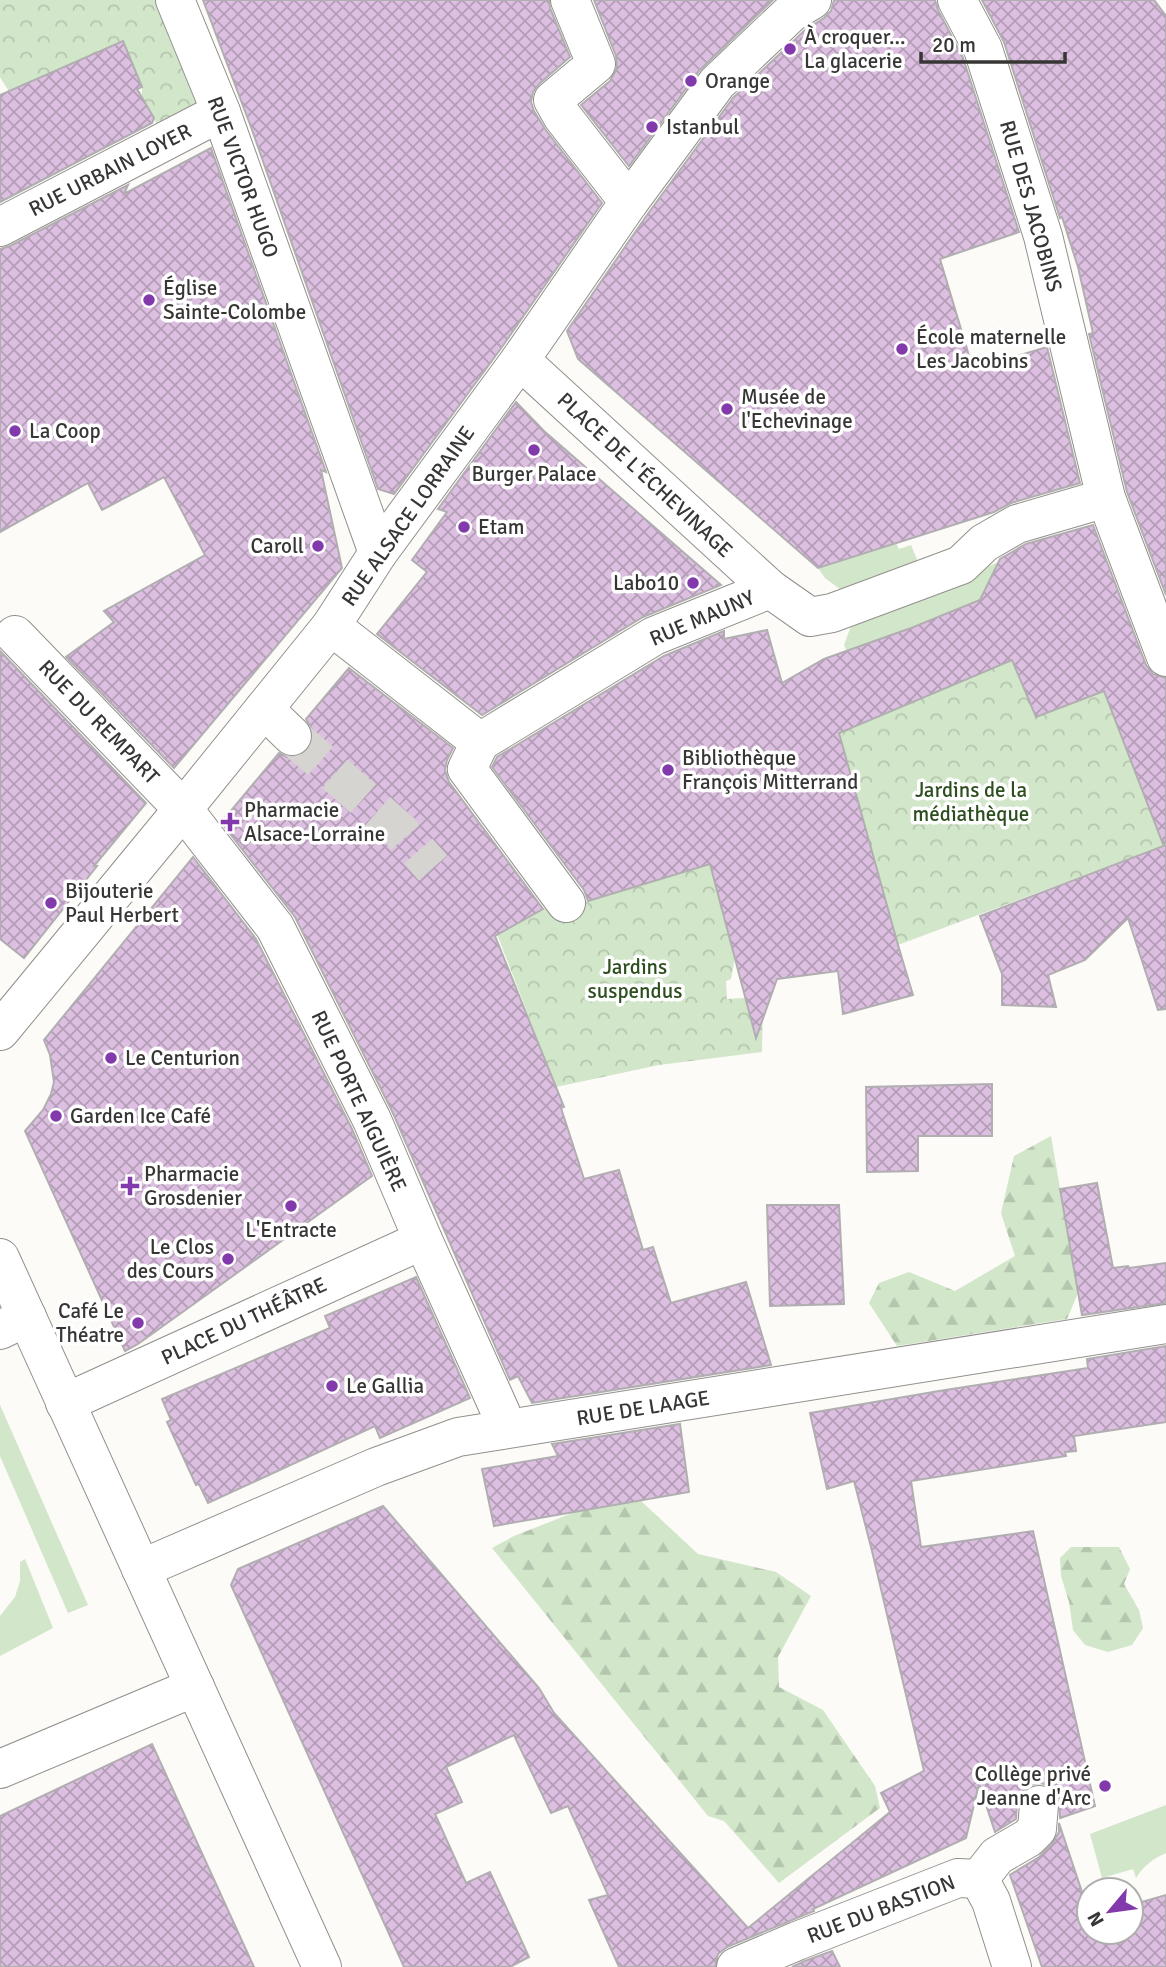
<svg xmlns="http://www.w3.org/2000/svg" width="1166" height="1967" viewBox="0 0 1166 1967" font-family="Signika,sans-serif">
<defs>
<pattern id="forest-firs" width="22" height="20" patternUnits="userSpaceOnUse" patternTransform="scale(1.75)"><rect width="22" height="20" fill="#d2e6ca"/><path d="M5 1l3.5 6h-7zM16 11l3.5 6h-7z" fill="#b5c6ae"/></pattern>
<pattern id="park-crowns" width="20" height="18" patternUnits="userSpaceOnUse" patternTransform="scale(1.75)"><rect width="20" height="18" fill="#d2e6ca"/><path d="M2 6a3 3 0 1 1 6 0M12 15a3 3 0 1 1 6 0" fill="none" stroke="#b5c6ae"/></pattern>
<pattern id="building-cross-hatch" width="8" height="8" patternUnits="userSpaceOnUse" patternTransform="scale(1.75)"><rect width="8" height="8" fill="#ddc0e1"/><path d="M0 0l8 8M0 8l8-8" fill="none" stroke="#b49db7"/></pattern>
</defs>
<rect width="100%" height="100%" fill="#fcfbf7"/>
<g fill="url(#forest-firs)">
<path d="M1051,1136l27,157 -11,26 -170,27 -28,-43 10,-20 30,-11 46,19 60,-35 -14,-43 13,-57z"/>
<path d="M640,1500l58,54 78,18 35,24 -33,61 1,30 44,23 52,76 5,22 -101,75 -55,-62 -16,-5 -216,-268 22,-12 61,-24z"/>
<path d="M1071,1547h48l11,22 -6,15 15,26 4,18 -11,17 -24,7 -23,-7 -12,-15 -4,-28 -8,-26 -1,-18z"/>
</g>
<g fill="url(#park-crowns)">
<path d="M0,0h175l46,112 -55,29 -24,-44v-10l-127,14 -15,-24z"/>
<path d="M1012,660l24,57 68,-26 61,154 -267,100 -59,-213z"/>
<path d="M710,864l25,93 -4,22 -5,2 1,18 36,-2 -1,55 -103,13 -103,22 -59,-153 60,-32 18,3z"/>
</g>
<g fill="#d2e6ca">
<path d="M896,543l3,6 12,-4 8,19 -75,28 -19,-14 -7,-10z"/>
<path d="M999,562l21,22 -173,68 -3,-7 10,-27z"/>
<path d="M0,1405l88,200 -20,8 -68,-157z"/>
<path d="M25,1559l28,69 -53,28v-40l15,-19 5,-16v-19z"/>
<path d="M1166,1805v48c-13,6 -22,12 -30,25l-3,-9 -31,9 -12,-44z"/>
</g>
<g fill="url(#building-cross-hatch)" stroke="#b1aeb1" stroke-width="2">
<path d="M203,0h346l1,8 20,49 -31,27 -6,8 -2,10 3,9 11,18 57,74 -100,144 -108,147 -16,-5 -127,-362z"/>
<path d="M594,0h179l-73,70 -71,96 -48,-61 29,-24 7,-13 -1,-12z"/>
<path d="M834,0h101l3,10 25,48 56,174 -79,27 33,110 74,-22 33,136 -69,20 -17,9 -176,56 -240,-209 -11,-28 80,-116 86,-117 72,-68 19,-12 7,-7z"/>
<path d="M982,0h172l12,16v579l-39,-103 -38,-158 4,-1 -15,-66 -16,-50 -2,1 -56,-176z"/>
<path d="M123,41l19,46 -5,2 17,29 -2,5 -152,79v-107z"/>
<path d="M211,148l115,324 -5,-2 21,98 -168,200 -108,-111 48,-35 -10,-11 101,-56 -41,-78 -62,33 -14,-27 -88,49v-283l10,-3 118,-61 -4,9z"/>
<path d="M516,402l28,29 177,154 -78,32 -161,98 -105,-81 50,-62 -15,-12 35,-48 -9,-3z"/>
<path d="M1093,525l53,140 7,9 13,4v165l-3,1 -59,-153 -68,26 -24,-57 -173,73 59,212 15,50 -70,19 -5,-43 -61,8 -21,59 -46,-174 -122,37 -4,-11 -92,-123 5,-10 167,-101 60,-25v8l43,-9 15,53 42,-24 87,-31 69,-28 20,-41 26,-15z"/>
<path d="M0,651l146,152 -52,63h3l-73,92 -24,-19z"/>
<path d="M349,668l104,80 -6,12 -2,10 4,12 94,127 -48,27 69,171 -3,1 23,71 35,-9 24,80 10,-3 18,56 75,-21 25,83 -239,38 -14,-27 -8,4 -118,-269 -97,-194 -71,-91v-7l55,-66 8,4h10l11,-6 5,-10v-10l-7,-12z"/>
<path d="M1166,845v164l-8,1 -30,-92 -43,42 -37,15 8,32 -54,-2v-31l-22,-58z"/>
<path d="M193,857l63,82 96,190 20,47 -234,168 -13,7 -100,-220 18,-21 8,-16 3,-12 -4,-27 -6,-15z"/>
<path d="M992,1084v52h-74v35l-51,1 -1,-85z"/>
<path d="M1097,1183l16,85 15,-2 1,2 37,-5v40l-84,12 -22,-126z"/>
<path d="M767,1205h72l5,99 -74,2z"/>
<path d="M416,1277l54,121 -90,40 -5,-12 -167,77 -9,-19 -3,1 -29,-63 4,-2 -9,-21 168,-71 -5,-12z"/>
<path d="M1166,1346v76l-92,14 2,15 -11,1 1,4 -155,25 10,66 112,-16 62,275 -35,12 -1,-22 -7,-9 -11,-4 -11,2 -9,8 -4,10 -1,16 -21,13 -16,-48 -13,54 -153,71 1,2 -87,36 -9,7 -3,13h-96l-30,-67 19,-5 -40,-89 -17,7 -37,-78 -68,32 16,35 -27,12 31,69 24,-11 39,85 -19,10h-106l-173,-382 7,-16 145,-63 156,182 15,25 194,215 142,-116 -9,-19 43,-22 -52,-220 -18,-70 -27,8 -17,-76 129,-22 149,-23 -1,-9z"/>
<path d="M680,1424l9,68 -195,34 -12,-57 76,-13 -6,-12z"/>
<path d="M152,1744l102,223h-254v-151z"/>
<path d="M1059,1823l30,90v19h42v-27l35,-10v72h-124l-32,-92 29,-18 13,-13 7,-12z"/>
<path d="M832,1951l8,16h-48l13,-6z"/>
</g>
<g fill="none" stroke-linecap="round" stroke-linejoin="round">
<path stroke="#d5d4d0" stroke-width="38" stroke-dasharray="38 19" stroke-linecap="butt" d="M292,736l109,96 32,36"/>
<defs>
<g id="minor">
<path d="M175,0l46,112 157,441"/>
<path d="M570,0l26,64 -43,36 9,16 67,86"/>
<path d="M957,0l26,49 60,187 63,262 60,159"/>
<path d="M0,227l221,-115"/>
<path d="M520,360l250,229 40,28 22,-4 129,-48 23,-22 33,-19 89,-26"/>
<path d="M331,626l149,116 174,-106 116,-47"/>
<path d="M15,635l168,174 92,118 97,193 51,120 78,173"/>
<path d="M264,709l28,27"/>
<path d="M480,742l-13,27 99,134"/>
<path d="M0,1031l183,-222 148,-183 47,-73 142,-193 109,-158 88,-119 75,-71 20,-12"/>
<path d="M0,1330l27,-13"/>
<path d="M65,1403l358,-163"/>
<path d="M141,1569l235,-102 82,-30 708,-113"/>
<path d="M0,1769l195,-82"/>
<path d="M979,1879l18,-23 31,-18 9,-9 2,-24"/>
<path d="M736,1967l61,-26 161,-63 21,1 12,22 21,66"/>
</g>
<path id="major" d="M0,1258l322,709"/>
</defs>
<use href="#minor" stroke="#92908d" stroke-width="40"/>
<use href="#major" stroke="#92908d" stroke-width="40"/>
<use href="#minor" stroke="#fff" stroke-width="38"/>
<use href="#major" stroke="#fff" stroke-width="38"/>
</g>
<g fill="#8239ab" stroke="#fff" stroke-width="2.5">
<circle cx="790" cy="49" r="7"/>
<circle cx="691" cy="81" r="7"/>
<circle cx="652" cy="127" r="7"/>
<circle cx="149" cy="300" r="7"/>
<circle cx="902" cy="349" r="7"/>
<circle cx="727" cy="409" r="7"/>
<circle cx="15" cy="431" r="7"/>
<circle cx="534" cy="450" r="7"/>
<circle cx="464" cy="527" r="7"/>
<circle cx="318" cy="546" r="7"/>
<circle cx="693" cy="583" r="7"/>
<circle cx="668" cy="770" r="7"/>
<path d="M226.5 811.5h7v7h7v7h-7v7h-7v-7h-7v-7h7z"/>
<circle cx="51" cy="903" r="7"/>
<circle cx="111" cy="1058" r="7"/>
<circle cx="56" cy="1116" r="7"/>
<path d="M126.5 1175.5h7v7h7v7h-7v7h-7v-7h-7v-7h7z"/>
<circle cx="291" cy="1206" r="7"/>
<circle cx="228" cy="1259" r="7"/>
<circle cx="138" cy="1323" r="7"/>
<circle cx="332" cy="1386" r="7"/>
<circle cx="1105" cy="1786" r="7"/>
</g>
<g text-anchor="middle" dominant-baseline="central" stroke-width="7" stroke-linejoin="round" paint-order="stroke">
<g font-size="21" fill="#373635" stroke="#fff" text-anchor="start">
<text x="804" y="37">À croquer...<tspan x="804" dy="24">La glacerie</tspan></text>
<text x="705" y="81">Orange</text>
<text x="666" y="127">Istanbul</text>
<text x="163" y="288">Église<tspan x="163" dy="24">Sainte-Colombe</tspan></text>
<text x="916" y="337">École maternelle<tspan x="916" dy="24">Les Jacobins</tspan></text>
<text x="741" y="397">Musée de<tspan x="741" dy="24">l'Echevinage</tspan></text>
<text x="29" y="431">La Coop</text>
<text x="534" y="474" text-anchor="middle">Burger Palace</text>
<text x="478" y="527">Etam</text>
<text x="304" y="546" text-anchor="end">Caroll</text>
<text x="679" y="583" text-anchor="end">Labo10</text>
<text x="682" y="758">Bibliothèque<tspan x="682" dy="24">François Mitterrand</tspan></text>
<text x="244" y="810">Pharmacie<tspan x="244" dy="24">Alsace-Lorraine</tspan></text>
<text x="65" y="891">Bijouterie<tspan x="65" dy="24">Paul Herbert</tspan></text>
<text x="125" y="1058">Le Centurion</text>
<text x="70" y="1116">Garden Ice Café</text>
<text x="144" y="1174">Pharmacie<tspan x="144" dy="24">Grosdenier</tspan></text>
<text x="291" y="1230" text-anchor="middle">L'Entracte</text>
<text x="214" y="1247" text-anchor="end">Le Clos<tspan x="214" dy="24">des Cours</tspan></text>
<text x="124" y="1311" text-anchor="end">Café Le<tspan x="124" dy="24">Théatre</tspan></text>
<text x="346" y="1386">Le Gallia</text>
<text x="1091" y="1774" text-anchor="end">Collège privé<tspan x="1091" dy="24">Jeanne d'Arc</tspan></text>
</g>
<g font-size="21" fill="#373635" stroke="#fff">
<text transform="translate(110 170) rotate(-27)">RUE URBAIN LOYER</text>
<text transform="translate(243 177) rotate(70)">RUE VICTOR HUGO</text>
<text transform="translate(1031 206) rotate(74)">RUE DES JACOBINS</text>
<text transform="translate(645 475) rotate(43)">PLACE DE L'ÉCHEVINAGE</text>
<text transform="translate(408 516) rotate(-55)">RUE ALSACE LORRAINE</text>
<text transform="translate(702 618) rotate(-23)">RUE MAUNY</text>
<text transform="translate(99 722) rotate(46)">RUE DU REMPART</text>
<text transform="translate(359 1101) rotate(65)">RUE PORTE AIGUIÈRE</text>
<text transform="translate(244 1321) rotate(-25)">PLACE DU THÉÂTRE</text>
<text transform="translate(643 1408) rotate(-9)">RUE DE LAAGE</text>
<text transform="translate(881 1909) rotate(-21)">RUE DU BASTION</text>
</g>
<g font-size="21" fill="#2d4e1e" stroke="#fff">
<text x="971" y="790">Jardins de la<tspan x="971" dy="24">médiathèque</tspan></text>
<text x="635" y="967">Jardins<tspan x="635" dy="24">suspendus</tspan></text>
</g>
</g>
<g transform="translate(1110 1911) rotate(241)"><circle r="33" fill="#ffffff" stroke="#afafae" stroke-width="2"/>
<path d="M0-5L12 26L0 18L-12 26Z" fill="#8239ab"/>
<text y="-10" font-size="19" font-weight="bold" text-anchor="middle" fill="#373635">N</text>
</g>
<path d="M921 52v10h144v-10" fill="none" stroke="#373635" stroke-width="3.5"/>
<text x="932" y="52" font-size="21" fill="#373635" stroke="#ffffff" stroke-width="5" paint-order="stroke">20 m</text>
</svg>
